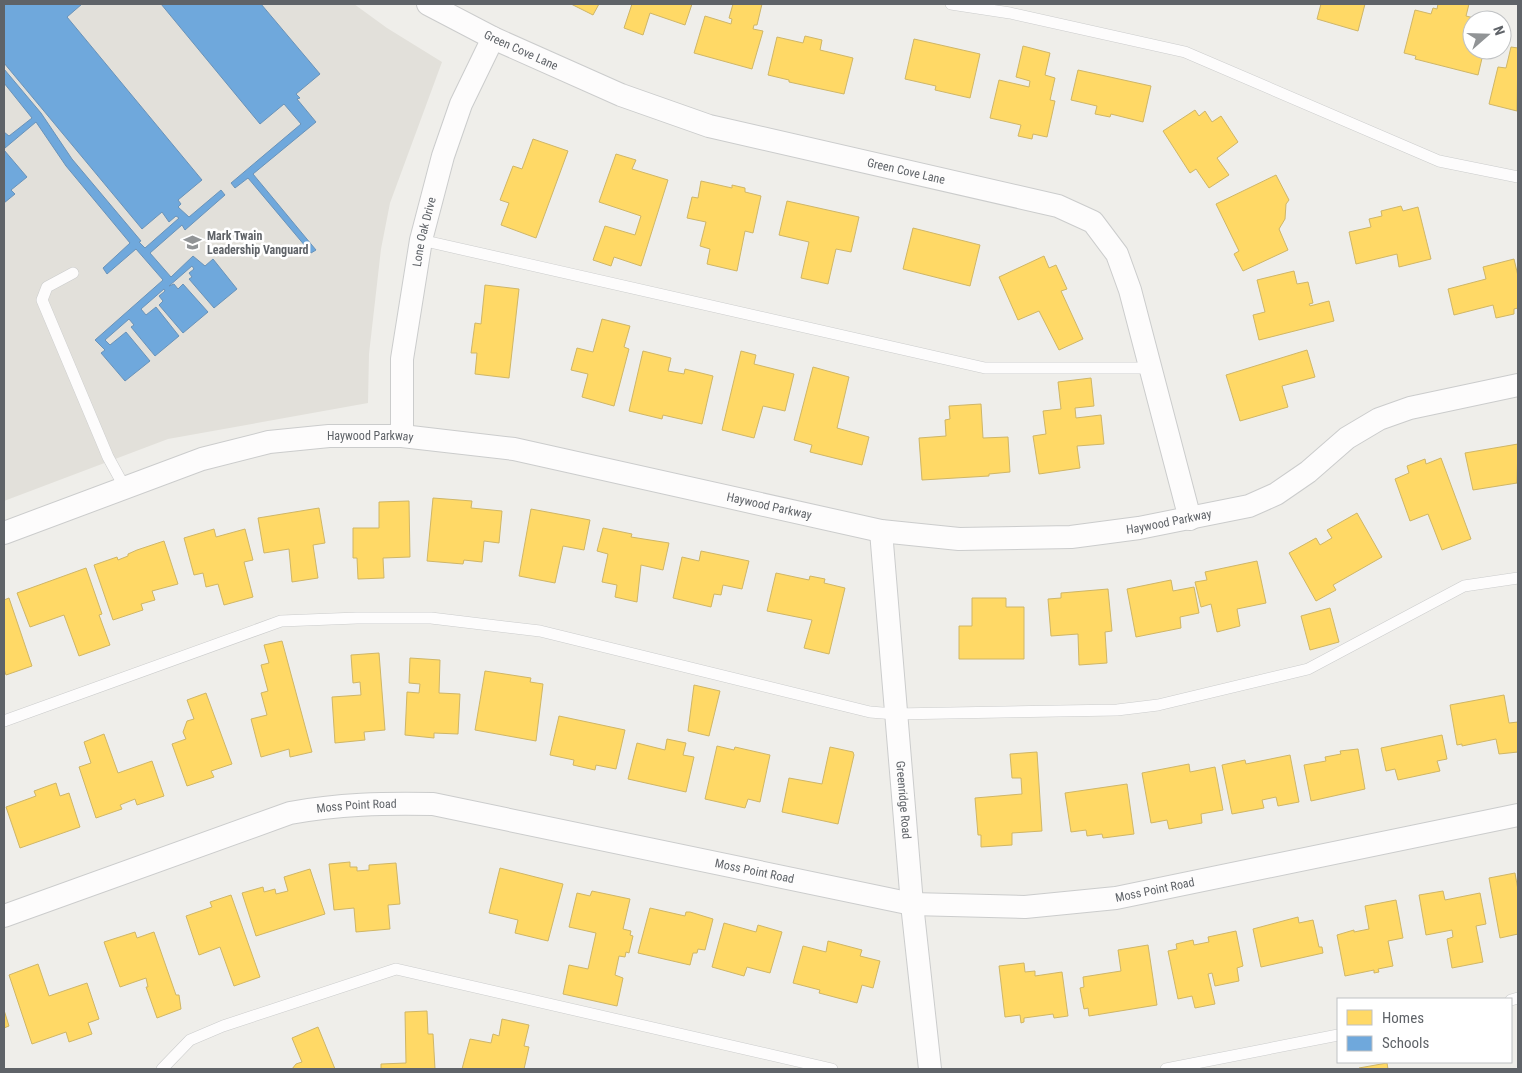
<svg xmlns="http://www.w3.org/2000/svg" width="1522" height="1073" viewBox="0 0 1522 1073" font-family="'Roboto Condensed',sans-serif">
<rect width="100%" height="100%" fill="#efeeea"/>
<path fill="#e2e0da" d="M4,4h350l33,24 55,34 -52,141 -9,46 -12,105 -1,49 -200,36 -164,62z"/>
<g fill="#ffd966" stroke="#cfb667">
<path d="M571,4h28l-6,11z"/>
<path d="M632,4h60l-7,21 -35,-12 -7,22 -19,-7z"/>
<path d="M733,4h29l-5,21h-3l-1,4 10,2 -11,38 -58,-16 11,-37 26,8 1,-5 -3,-1z"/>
<path d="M1321,4h44l-7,27 -41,-12z"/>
<path d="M1438,4h31l-3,12 16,4h-10v30h12l-6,25 -63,-16 1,-3 -12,-3 11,-43 16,4 2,-6 4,1z"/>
<path d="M805,36l17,4 -2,10 33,8 -9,36 -55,-12v-2l-21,-5 9,-38 26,6z"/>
<path d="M914,39l66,15 -10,44 -35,-8 1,-4 -31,-7z"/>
<path d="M1023,46l27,7 -5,22 10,3 -5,22 5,1 -8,36 -14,-3 -1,5 -14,-3 3,-11 -31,-7 9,-38 30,7 1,-6 -14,-4z"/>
<path d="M1511,47l7,1 -1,63 -28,-7 9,-37 8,1z"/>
<path d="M1078,70l73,16 -8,36 -32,-8 -1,3 -15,-3 2,-8 -26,-6z"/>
<path d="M1195,110l4,6 6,-5 7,11 9,-6 17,26 -21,16 12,17 -20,13 -13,-19 -6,4 -27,-42z"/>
<path d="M533,139l35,12 -32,87 -35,-13 8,-22 -9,-3 13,-34 9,3z"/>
<path d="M616,154l20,6 -4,9 36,11 -27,86 -27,-9 -3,9 -18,-6 12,-34 30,9 6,-19 -42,-14z"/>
<path d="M1276,175l13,25 -3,4 -1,15 -6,10 9,21 -45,21 -9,-17 5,-3 -23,-47z"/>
<path d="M701,181l31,7v-3l13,3v4l16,4 -8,37 -8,-2 -8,40 -30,-7 3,-15 -10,-3 6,-24 -19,-4 5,-21 6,1z"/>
<path d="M787,201l72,16 -8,35 -15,-3 -8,35 -27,-6 8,-36 -30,-7z"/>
<path d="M1401,206l2,5 15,-4 13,52 -32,8 -2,-13 -41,10 -7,-32 22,-5 -2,-8 13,-3 -1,-5z"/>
<path d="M913,228l67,17 -10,41 -67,-17z"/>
<path d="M1044,256l5,12 7,-3 11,24 -6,2 22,48 -24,11 -20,-39 -21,9 -19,-43z"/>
<path d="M1514,259l4,17v32l-4,1v5l-18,4 -3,-13 -39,10 -6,-26 38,-10 -3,-12z"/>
<path d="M1294,271l3,13 11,-2 5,21 -4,1 1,2 19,-5 5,20 -75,19 -6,-25 12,-3 -8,-32z"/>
<path d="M485,285l34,4 -10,89 -34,-4 2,-21h-6l4,-30 6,1z"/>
<path d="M602,319l28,7 -6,21 5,2 -15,57 -32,-9 6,-23 -17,-4 6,-22 16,4z"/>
<path d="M1307,350l8,27 -33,9 6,21 -48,14 -14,-46z"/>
<path d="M643,351l28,7 -3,13 16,3 1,-5 28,7 -11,48 -39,-9 -1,4 -33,-8z"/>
<path d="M741,351l15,4 -2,9 40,10 -9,37 -22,-5 -9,32 -32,-8z"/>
<path d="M813,367l36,10 -12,51 32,9 -7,28 -52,-13 2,-7 -18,-5z"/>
<path d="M1091,378l3,28 -19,2 1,10 25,-3 3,29 -27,2 3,22 -41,6 -6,-38 13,-2 -3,-23 18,-2 -3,-27z"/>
<path d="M981,404l2,34 25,-1 2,35 -21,2v2l-67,4 -3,-42 27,-2 -1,-16 5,-1 -1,-13z"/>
<path d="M1518,444l-1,39 -44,7 -8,-37z"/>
<path d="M1441,458l30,81 -29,11 -14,-36 -18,7 -15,-42 14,-6 -2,-7 18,-7 1,5z"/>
<path d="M433,498l39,3 -1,7 31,3 -3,32 -15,-2 -2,21 -18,-2 -1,4 -36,-3z"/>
<path d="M409,501l1,56 -27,1 1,20 -26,1 -1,-21h-4v-30h26v-26z"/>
<path d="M319,508l6,35 -12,2 5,33 -26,4 -3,-33 -25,4 -6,-35z"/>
<path d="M531,509l59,11 -6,30 -21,-4 -8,37 -36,-7z"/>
<path d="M1357,513l25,44 -49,28 3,5 -20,11 -27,-48 27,-15 4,7 12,-7 -5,-8z"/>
<path d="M603,528l29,6 -1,3 38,6 -6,27 -22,-5 -4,37 -22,-5 2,-12 -15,-3 6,-28 -11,-3z"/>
<path d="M214,529l2,8 29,-8 8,31 -9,2 9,35 -29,8 -6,-21 -12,3 -3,-14 -9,2 -10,-37z"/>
<path d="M164,541l14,43 -26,7 3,9 -14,4 2,6 -30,10 -19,-55 23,-8 1,3 10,-4v-2l9,-4z"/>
<path d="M701,551l48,10 -7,28 -19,-4 -2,10 -7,-1 -3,13 -38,-9 9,-41 17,4z"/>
<path d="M1257,561l9,42 -29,6 3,17 -23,6 -6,-28 -10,3 -6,-25 12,-2 -2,-8z"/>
<path d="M86,568l16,46 -3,1 11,30 -31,11 -15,-41 -34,12 -13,-34z"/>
<path d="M776,573l33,7 1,-4 15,3 -1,4 21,5 -16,66 -25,-6 8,-28 -45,-9z"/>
<path d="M1171,580l2,11 21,-4 5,26 -19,4 1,11 -45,9 -9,-48z"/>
<path d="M1108,589l4,42 -7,1 2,31 -28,2 -1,-31 -27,2 -3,-37 13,-1v-5z"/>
<path d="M9,598l23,68 -26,9 -2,-6v-69z"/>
<path d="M972,598h34v9h18v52h-65v-33h13z"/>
<path d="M1330,608l9,34 -29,8 -9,-34z"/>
<path d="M282,641l30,111 -22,5 -1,-8 -28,8 -10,-38 16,-4 -6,-22 7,-2 -7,-26 8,-2 -5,-18z"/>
<path d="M379,653l6,77 -21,2 1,8 -30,3 -3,-46 29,-2 -1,-13 -7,1 -2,-28z"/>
<path d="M410,658l30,2 -1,33 21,1 -2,40 -24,-1v5l-29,-3 2,-43 12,1 1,-9 -11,-1z"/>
<path d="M485,671l46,7 -1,4 13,2 -7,57 -61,-11z"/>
<path d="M694,685l26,6 -11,45 -21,-5z"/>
<path d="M206,693l26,71 -21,7 3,6 -27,9 -15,-42 14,-5 -3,-7 4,-11 7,-2 -7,-19z"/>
<path d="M1504,695l5,28 9,-1v30l-19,2 -3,-15 -34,7v-2l-5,1 -7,-40z"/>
<path d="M559,716l66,14 -9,39 -20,-4 -1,5 -22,-5 1,-5 -24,-5z"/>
<path d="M104,734l14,39 34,-12 12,35 -27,9 -2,-6 -15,6 2,4 -26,9 -17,-51 12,-4 -7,-21z"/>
<path d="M1442,735l5,24 -10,2 3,10 -42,9 -3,-11 -9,2 -5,-23z"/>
<path d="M667,739l19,4 -3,12 11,2 -8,35 -58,-13 9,-36 28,7z"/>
<path d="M717,746l17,4 1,-3 35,8 -10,47 -12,-3 -3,9 -40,-9z"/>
<path d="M830,747l23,5 1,3 -16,69 -56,-12 7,-34 33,6z"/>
<path d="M1358,749l7,40 -54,12 -7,-36 22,-4 -1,-4 16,-3 -1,-3z"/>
<path d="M1037,752l5,79 -30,2v12l-31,2v-12h-3l-3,-37 47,-4 -1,-16h-9l-2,-24z"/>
<path d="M1290,755l9,47 -21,4 -2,-9 -14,3 2,8 -32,6 -10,-49 23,-5 1,4z"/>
<path d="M1189,764l1,8 25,-5 8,43 -22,4 1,9 -33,6 -2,-9 -16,3 -9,-50z"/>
<path d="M56,783l4,13 9,-3 11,34 -60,21 -14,-41 30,-11 -2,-5z"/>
<path d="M1127,784l7,50 -31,4 -1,-4 -15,2 -1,-6 -15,2 -6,-39z"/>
<path d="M350,862v5h7v4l12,-1v-5l27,-2 4,41 -12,1 2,24 -34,3 -2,-24 -20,2 -5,-46z"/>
<path d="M500,868l63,16 -15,57 -33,-8 3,-13 -29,-7z"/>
<path d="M310,869l15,45 -69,22 -14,-43 21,-6 1,5 11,-3 1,5 12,-3 -4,-14z"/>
<path d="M1515,873l3,17v44l-18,4 -11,-60z"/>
<path d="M592,891l38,8 -7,30 8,2 -1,4 3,1 -4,17 -3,-1 -1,5 -6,-1 -4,19 8,3 -6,28 -54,-12 6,-29 19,4 8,-36 -27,-6 8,-34 13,3z"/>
<path d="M1443,891l2,9 35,-7 6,31 -10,2 7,36 -31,6 -5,-29 6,-2 -1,-7 -26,5 -7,-40z"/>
<path d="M231,895l29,82 -26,9 -14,-39 -21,8 -13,-39 26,-9 -2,-5z"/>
<path d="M1396,900l7,38 -15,3 5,25 -15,3 1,3 -5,1v-3l-29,6 -8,-41 17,-5v2l15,-3 -4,-23z"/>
<path d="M650,908l35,8 1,-4h4l23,7 -8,31 -7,-1 -1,4h-4l-3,12 -52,-12z"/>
<path d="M1298,917l1,6 14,-3 6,27h3l1,6 -62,14 -8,-38z"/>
<path d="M724,923l32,9 2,-7 24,7 -12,41 -23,-6 -3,9 -32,-9z"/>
<path d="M1236,931l7,35 -6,2 2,13 -24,5 -3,-13 -4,1 7,30 -20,4 -3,-12 -14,3 -10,-48 9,-2 -1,-5 17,-4 1,5 15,-3 -1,-5z"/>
<path d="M135,932l2,6 17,-6 22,63h3l2,14 -24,9 -11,-31h2l-2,-9 -26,9 -16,-45z"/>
<path d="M828,941l34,9 -2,6 20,5 -7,27 -11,-3 -5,18 -38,-10 1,-3 -27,-7 10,-37 23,6z"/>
<path d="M1148,945l9,60 -68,11 -1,-8 -4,1 -4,-21 4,-1 -1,-10 38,-6 -3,-21z"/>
<path d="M1024,963l1,9 10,-1v5l27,-4 6,44 -14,2 -1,-4 -29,4v4l-3,1 -1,-8 -15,2 -6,-51z"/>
<path d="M38,964l11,32 38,-13 12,36 -11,4 4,11 -23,8 -3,-10 -34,12 -23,-69z"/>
<path d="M4,1010l5,16 -5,2z"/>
<path d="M427,1011l1,23h5l2,35h-54v-5l25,-1 -1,-51z"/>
<path d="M502,1019l27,6 -5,21 5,1 -5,22h-62l8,-30 21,4 2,-9 6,2z"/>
<path d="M318,1027l17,42h-43l4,-5 6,-2 -10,-24z"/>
<path d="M1387,1063l1,6h-28l-1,-1z"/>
</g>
<g fill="#6fa8dc" stroke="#6a93b9">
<path d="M4,4h78l-15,13 135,163 -24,20 3,4 -3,3 11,10 32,-27 4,5 -40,35 -3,-5 -32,28 21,24 22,-21 12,10 8,-7 24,30 -23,19 -25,-29 3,-2 -3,-4 5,-4 -2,-3 -23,20 5,-2 4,5 5,-5 25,28 -25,21 -24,-28 4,-4 -4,-5 6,-5 -1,-2 -23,20 5,6 10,-8 23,29 -24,20 -24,-29 3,-2 -5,-6 -24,21 5,5 16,-13 24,29 -25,20 -24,-28 4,-3 -10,-10 68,-60 -27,-31 -29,25 -4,-6 27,-25 -64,-77 -30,-44 -31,26 -1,-16 5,4 23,-18 -28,-35v-14l37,44 31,46 69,82 -2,1 6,6 34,-30 -3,-2 -7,6 -7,-10 -20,17 -138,-166z"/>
<path d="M161,4h100l59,70 -24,20 4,4 -3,1 19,23 -63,52 63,76 -5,3 -63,-75 -13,10 -4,-5 70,-59 -17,-20 -24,20z"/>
<path d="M4,150l23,27 -16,13 4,4 -11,9z"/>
</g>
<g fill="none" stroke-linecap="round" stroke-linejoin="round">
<defs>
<g id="service">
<path d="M951,4l59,9 175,39 254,109 79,16"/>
<path d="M421,240l564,128h164"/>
<path d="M73,273l-26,14 -5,13 66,157 17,31"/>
<path d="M4,721l277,-100 76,-3h74l109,13 330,81 25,2 222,-4 41,-5 150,-36 156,-83 54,-8"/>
<path d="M1511,1000l7,-2"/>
<path d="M162,1069l28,-29 33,-14 173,-57 436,100"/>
<path d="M1166,1069l172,-34"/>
</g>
<g id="minor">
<path id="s1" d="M428,4l65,34 128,57 88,31 349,80 35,16 24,32 13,36 60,229"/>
<path id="s2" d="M402,436v-77l19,-119 22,-84 18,-52 32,-66"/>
<path id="s3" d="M881,531l31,373 18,165"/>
<path id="s4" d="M4,533l198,-74 67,-17 60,-6h73l112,13 367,82 78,8 112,-2 68,-9 110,-22 27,-12 32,-22 39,-34 32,-19 31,-11 108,-23"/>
<path id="s5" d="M4,916l286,-103c48,-9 94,-10 143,-9l479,100 113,3 91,-9 402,-83"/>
</g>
</defs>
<use href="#service" stroke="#cbcccc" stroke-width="12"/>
<use href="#minor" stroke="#cbcccc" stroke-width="24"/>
<use href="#service" stroke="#fdfcfc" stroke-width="11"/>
<use href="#minor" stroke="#fdfcfc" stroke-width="22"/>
</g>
<defs>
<symbol id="school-bare" viewBox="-9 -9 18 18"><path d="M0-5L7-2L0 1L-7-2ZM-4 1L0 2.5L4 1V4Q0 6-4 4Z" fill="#919496" stroke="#fff" stroke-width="2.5" paint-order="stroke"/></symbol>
</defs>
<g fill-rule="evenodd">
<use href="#school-bare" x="180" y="230" width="25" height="25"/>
</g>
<g text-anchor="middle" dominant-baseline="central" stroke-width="5" stroke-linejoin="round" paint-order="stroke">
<g font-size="12" fill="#5f6368" stroke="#fff">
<text stroke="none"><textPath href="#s1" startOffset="104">Green Cove Lane</textPath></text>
<text stroke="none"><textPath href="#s1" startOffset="509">Green Cove Lane</textPath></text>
<text stroke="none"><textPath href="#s2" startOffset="206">Lone Oak Drive</textPath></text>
<text stroke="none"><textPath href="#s4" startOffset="382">Haywood Parkway</textPath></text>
<text stroke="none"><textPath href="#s4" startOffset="788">Haywood Parkway</textPath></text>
<text stroke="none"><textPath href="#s4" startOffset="1192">Haywood Parkway</textPath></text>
<text stroke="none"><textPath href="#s3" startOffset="270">Greenridge Road</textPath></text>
<text stroke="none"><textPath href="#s5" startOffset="371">Moss Point Road</textPath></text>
<text stroke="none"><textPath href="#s5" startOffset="776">Moss Point Road</textPath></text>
<text stroke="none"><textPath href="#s5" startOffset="1181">Moss Point Road</textPath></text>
</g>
<g font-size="12" font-weight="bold" fill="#5f6368" stroke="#fff" text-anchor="start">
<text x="207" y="236">Mark Twain<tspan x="207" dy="14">Leadership Vanguard</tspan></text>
</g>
</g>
<rect width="1522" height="1073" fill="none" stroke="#5f6368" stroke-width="10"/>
<rect x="1337" y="998" width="175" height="65" fill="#ffffff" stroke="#bfc1c3"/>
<rect x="1347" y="1010" width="25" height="15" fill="#ffd966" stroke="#bfc1c3"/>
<text x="1382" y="1023" font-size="15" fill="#5f6368">Homes</text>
<rect x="1347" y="1036" width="25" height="15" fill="#6fa8dc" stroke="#bfc1c3"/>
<text x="1382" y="1048" font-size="15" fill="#5f6368">Schools</text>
<g transform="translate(1487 35) rotate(70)"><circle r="24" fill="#ffffff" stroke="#bfc1c3"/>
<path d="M0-4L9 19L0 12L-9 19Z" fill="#919496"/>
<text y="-8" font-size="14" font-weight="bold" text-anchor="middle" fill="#5f6368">N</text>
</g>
</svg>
